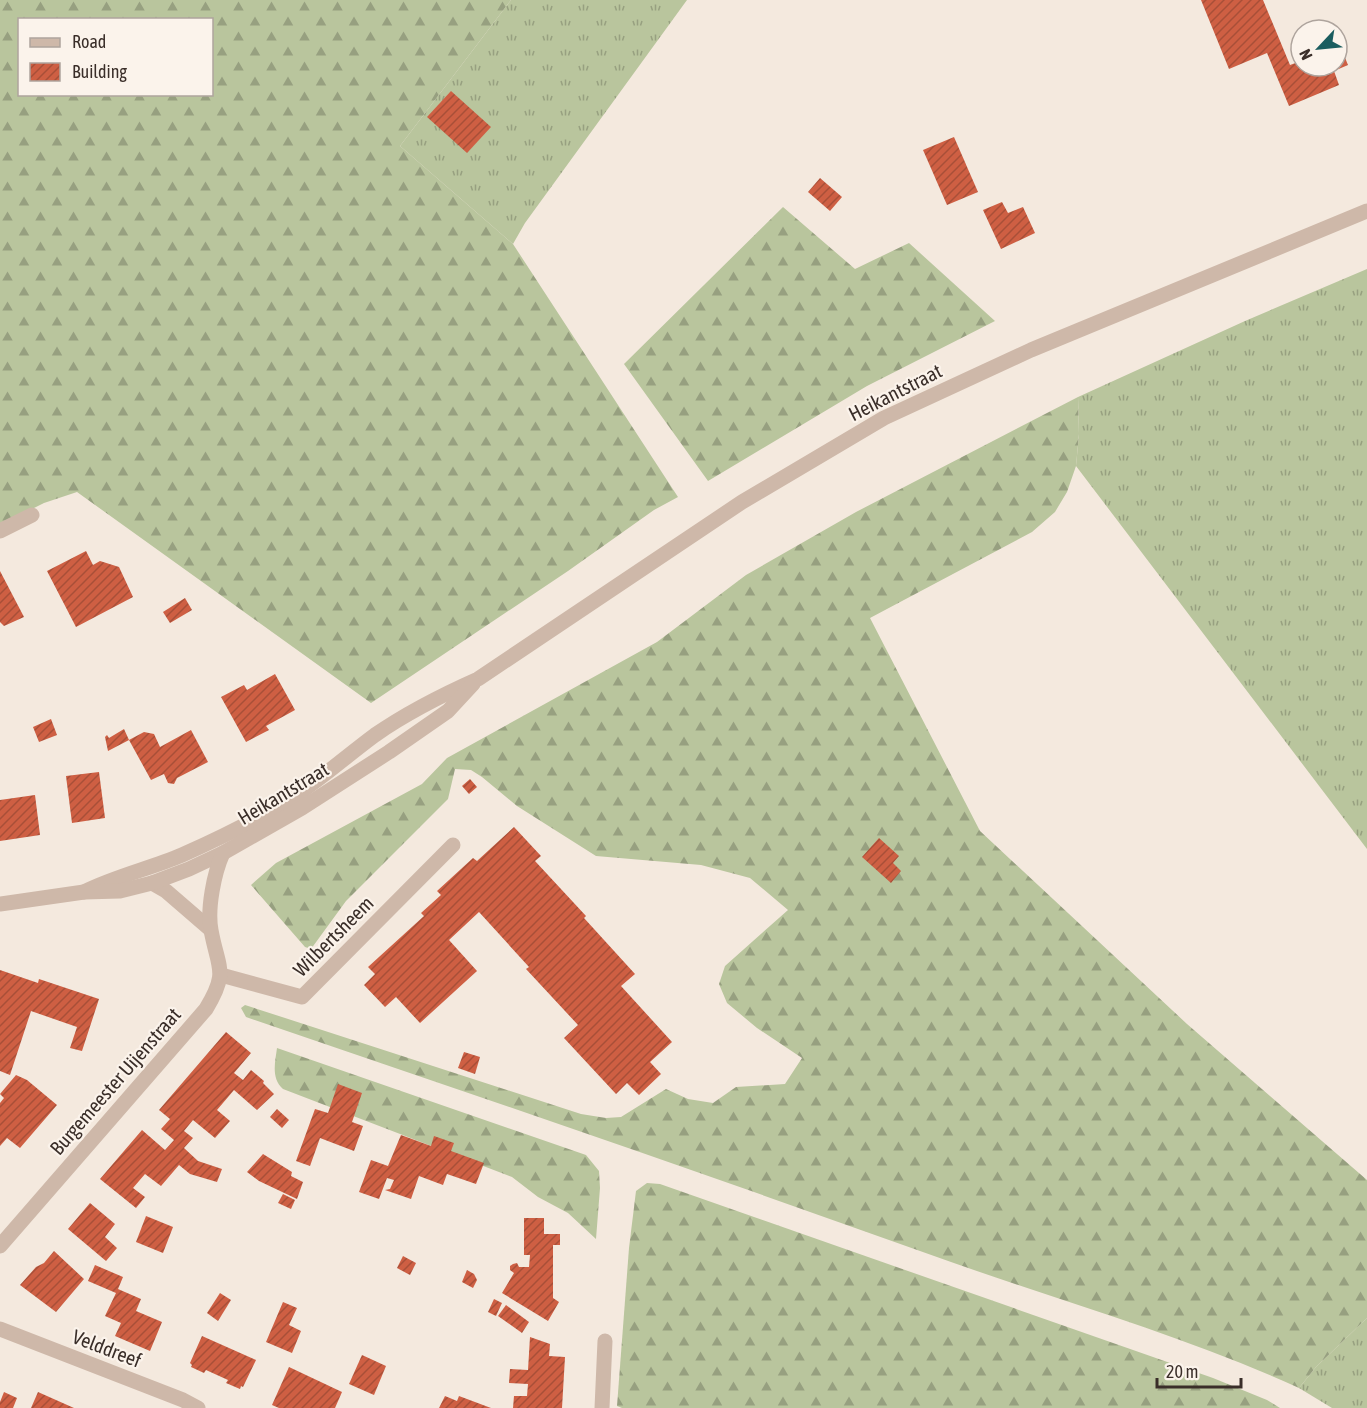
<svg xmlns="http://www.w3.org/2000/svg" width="1367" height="1408" viewBox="0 0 1367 1408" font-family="'Asap Condensed',sans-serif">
<defs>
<pattern id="grass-tufts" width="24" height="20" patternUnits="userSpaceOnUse" patternTransform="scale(1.5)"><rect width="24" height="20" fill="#b9c59d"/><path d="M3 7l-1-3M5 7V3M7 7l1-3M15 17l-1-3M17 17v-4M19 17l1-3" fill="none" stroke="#97a080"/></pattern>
<pattern id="forest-firs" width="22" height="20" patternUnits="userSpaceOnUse" patternTransform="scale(1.5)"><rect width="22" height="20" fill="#b9c59d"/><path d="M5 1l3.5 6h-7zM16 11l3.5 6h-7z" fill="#97a080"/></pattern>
<pattern id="building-hatch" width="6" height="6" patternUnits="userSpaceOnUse" patternTransform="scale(1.5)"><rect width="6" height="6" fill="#ce5f43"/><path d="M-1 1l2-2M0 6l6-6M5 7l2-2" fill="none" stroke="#a84f38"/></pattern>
</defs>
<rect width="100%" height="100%" fill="#f4e9de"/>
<g fill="url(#grass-tufts)">
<path d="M511,0h176l-162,223 -12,21 -113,-98z"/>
<path d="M1367,269v580l-291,-383 3,-32 -1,-37 167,-76z"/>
<path d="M1367,1318v90h-35l-33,-20 17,-21z"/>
</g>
<g fill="url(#forest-firs)" fill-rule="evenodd">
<path d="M0,0h511l-111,146 113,98 165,253 -24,13 -86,61 -197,132 -294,-211 -33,11 -44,22zM20,20h192v74h-192z"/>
<path d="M783,207l72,62 54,-26 86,78 -128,65 -159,95 -84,-117z"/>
<path d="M1078,397l1,37 -3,32 -9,26 -12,20 -23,20 -162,86 110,213 207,193 180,156v138l-51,49 -17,21c-112,-51 -232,-85 -348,-126 -234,-84 -470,-165 -705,-245l-5,-9 4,-3 336,109 25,4 15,-1 45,-28 22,10 25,4 23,-16 49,-3 17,-26 -45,-30 -30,-25 -8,-19 6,-18 63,-56 -38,-32 -49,-13 -105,-9 -79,-50 -35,-29 -11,-7 -16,-1 -7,30 -102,102 -35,48 -6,-2 -54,-62 25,-22 146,-79 25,-26 210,-116 89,-67 110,-63z"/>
<path d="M277,1048l309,107 13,16 1,17 -4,51 -28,-26 -30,-16 -26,-20 -229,-88c-12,-11 -8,-26 -6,-41z"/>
<path d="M647,1183l13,1 553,194 54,22 13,8h-658l-5,-2 12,-158 7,-57z"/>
</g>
<g fill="url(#building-hatch)">
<path d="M1201,0h62l27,65 11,-4v5h36v-28l11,27 -14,6 5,14 -50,21 -22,-53 -38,16z"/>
<path d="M451,91l40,36 -24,26 -40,-36z"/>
<path d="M954,137l24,55 -31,13 -24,-55z"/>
<path d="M820,178l22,19 -12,14 -22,-19z"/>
<path d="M1002,202l6,11 15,-6 12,26 -34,16 -18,-39z"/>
<path d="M86,551l7,14 7,-4 19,6 14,30 -57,30 -29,-56z"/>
<path d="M0,571l24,46 -20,9 -4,-4z"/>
<path d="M185,598l7,12 -22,13 -7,-11z"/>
<path d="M275,674l20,36 -29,16 3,4 -23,12 -25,-45 23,-12 3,5z"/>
<path d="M51,719l6,16 -18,7 -6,-15z"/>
<path d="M124,729l5,11 -21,11 -3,-14 2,-2 2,3z"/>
<path d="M191,730l17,32 -31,16 -3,6 -6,-1 -4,-9 -13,6 -22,-40 15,-8 10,2 6,13z"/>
<path d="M99,772l6,46 -33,5 -6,-47z"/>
<path d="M470,779l7,8 -8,7 -7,-8z"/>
<path d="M35,795l5,40 -40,6v-41z"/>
<path d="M514,827l27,29 -6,5 51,55 -2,2 51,56 -14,12 51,56 -22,20 11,12 -22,21 -12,-12 -11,11 -52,-56 14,-13 -52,-56 3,-2 -50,-55 -30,28 28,31 -57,52 -24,-26 -11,10 -21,-22 11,-11 -7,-7 56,-51 -3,-3 20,-18 -4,-4 36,-33 4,3z"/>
<path d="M879,838l20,18 -6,7 8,8 -10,12 -29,-26z"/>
<path d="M0,970l38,13 1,-4 60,20 -17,52 -12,-3 7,-21 -46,-16 -21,64 -10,-4z"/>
<path d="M226,1032l25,21 -17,20 9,7 8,-10 13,11 -1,2 11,11 -17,16 -23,-20 -17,20 13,11 -15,17 -22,-18 -9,11 9,7 -9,10 14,13 24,8 -5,13 -27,-8 -11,-9 -18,21 -16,-12 -12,14 12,9 -9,11 -36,-29 42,-49 23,20 9,-10 -13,-11 9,-10 -11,-9z"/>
<path d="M464,1052l16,5 -5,17 -17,-6z"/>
<path d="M16,1075l11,5 30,25 -37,43 -13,-10 -7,8v-43l4,-5 -4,-4z"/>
<path d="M338,1084l24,9 -10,29 11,4 -9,25 -34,-13 -10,28 -14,-5 19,-52 13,4z"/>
<path d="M277,1109l12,11 -7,8 -12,-11z"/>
<path d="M401,1135l30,11 3,-10 20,7 -3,8 33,12 -8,21 -29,-10 -4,11 -24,-9 -8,23 -26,-9 5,-1 4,-9 -7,-2 -8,21 -20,-7 12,-32 17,6z"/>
<path d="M263,1154l29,18 -1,4 12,6 -6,17 -38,-18 -12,-9z"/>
<path d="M283,1194l12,6 -4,9 -13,-6z"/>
<path d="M90,1203l25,21 -10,13 12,11 -11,13 -38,-32z"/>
<path d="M146,1216l27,11 -10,26 -27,-11z"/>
<path d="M524,1218h20v16h16v11h-7v53l6,4 -11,19 -46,-28 12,-20 -4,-3v-4l3,-2 4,-1 2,4h10l1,-12h-6z"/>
<path d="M54,1251l30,28 -28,33 -36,-27 16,-18 8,-4z"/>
<path d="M403,1256l13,7 -6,12 -13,-7z"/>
<path d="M95,1265l28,12 -5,12 23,10 -5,12 26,11 -12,29 -35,-15 6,-13 -16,-7 11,-23 -28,-12z"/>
<path d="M467,1270l7,4 3,6 -4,8 -11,-6z"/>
<path d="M220,1293l11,7 -13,21 -11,-8z"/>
<path d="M494,1299l8,4 -6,13 -8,-4z"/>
<path d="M283,1302l14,6 -8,17 12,6 -9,22 -26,-11z"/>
<path d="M506,1305l23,17 -7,11 -24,-17z"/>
<path d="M202,1336l54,24 -13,27 -2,-1 -1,3 -14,-6 2,-3 -22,-10 -2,3 -13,-6 1,-2 -2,-2z"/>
<path d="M530,1337l20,7 -1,12 16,1 -3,51h-49l1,-12h13l1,-12 -19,-1 1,-14 18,1z"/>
<path d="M362,1355l24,11 -12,29 -25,-11z"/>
<path d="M289,1367l53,25 -7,16h-56l-7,-3z"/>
<path d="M4,1392l13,6 -4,10h-13v-6z"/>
<path d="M38,1392l36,16h-43z"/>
<path d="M445,1396l12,5 2,-5 32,12h-52z"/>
</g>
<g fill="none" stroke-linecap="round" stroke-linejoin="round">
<g stroke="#ceb8a9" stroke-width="15">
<path d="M0,531l32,-16"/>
<path d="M152,883l14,8 44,38"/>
<path d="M84,892c32,-16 65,-23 98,-37 38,-17 78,-36 113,-59 28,-19 53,-41 80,-61 33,-23 67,-40 103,-56l264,-177 142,-84 147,-68 336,-139"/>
<path d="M0,904l84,-12 36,-1 32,-8 37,-14 34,-16 79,-45 87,-56 59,-41 25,-27"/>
<path d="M221,975l81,22 151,-152"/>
<path d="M0,1246l206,-237c23,-38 12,-40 5,-79 -4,-21 3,-57 12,-77"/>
<path d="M0,1329l183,71 15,8"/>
<path d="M602,1408l3,-67"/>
</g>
</g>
<g text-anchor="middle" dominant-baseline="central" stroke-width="4.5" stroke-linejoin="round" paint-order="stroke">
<g font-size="20" fill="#3a2e29" stroke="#fbf3eb">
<text transform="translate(895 392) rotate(-27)">Heikantstraat</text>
<text transform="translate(283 793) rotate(-31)">Heikantstraat</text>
<text transform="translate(333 936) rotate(-45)">Wilbertsheem</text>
<text transform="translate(115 1081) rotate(-49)">Burgemeester Uijenstraat</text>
<text transform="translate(107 1348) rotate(21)">Velddreef</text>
</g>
</g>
<rect x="18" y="18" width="195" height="78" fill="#fbf3eb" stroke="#aea49d" stroke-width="1.5"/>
<rect x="30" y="38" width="30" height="9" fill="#ceb8a9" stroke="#aea49d" stroke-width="1.5"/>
<text x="72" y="48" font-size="18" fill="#3a2e29">Road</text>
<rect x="30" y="63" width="30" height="18" fill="url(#building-hatch)" stroke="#aea49d" stroke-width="1.5"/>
<text x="72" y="78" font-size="18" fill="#3a2e29">Building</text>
<g transform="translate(1319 48) rotate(244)"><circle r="28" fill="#fbf3eb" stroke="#aea49d" stroke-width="1.5"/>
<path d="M0-4.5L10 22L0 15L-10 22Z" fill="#1b5d5f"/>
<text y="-9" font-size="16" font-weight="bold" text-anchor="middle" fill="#3a2e29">N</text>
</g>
<path d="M1157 1378v9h84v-9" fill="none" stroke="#3a2e29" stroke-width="3"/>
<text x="1166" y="1378" font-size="18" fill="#3a2e29" stroke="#fbf3eb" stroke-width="4.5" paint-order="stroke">20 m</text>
</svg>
